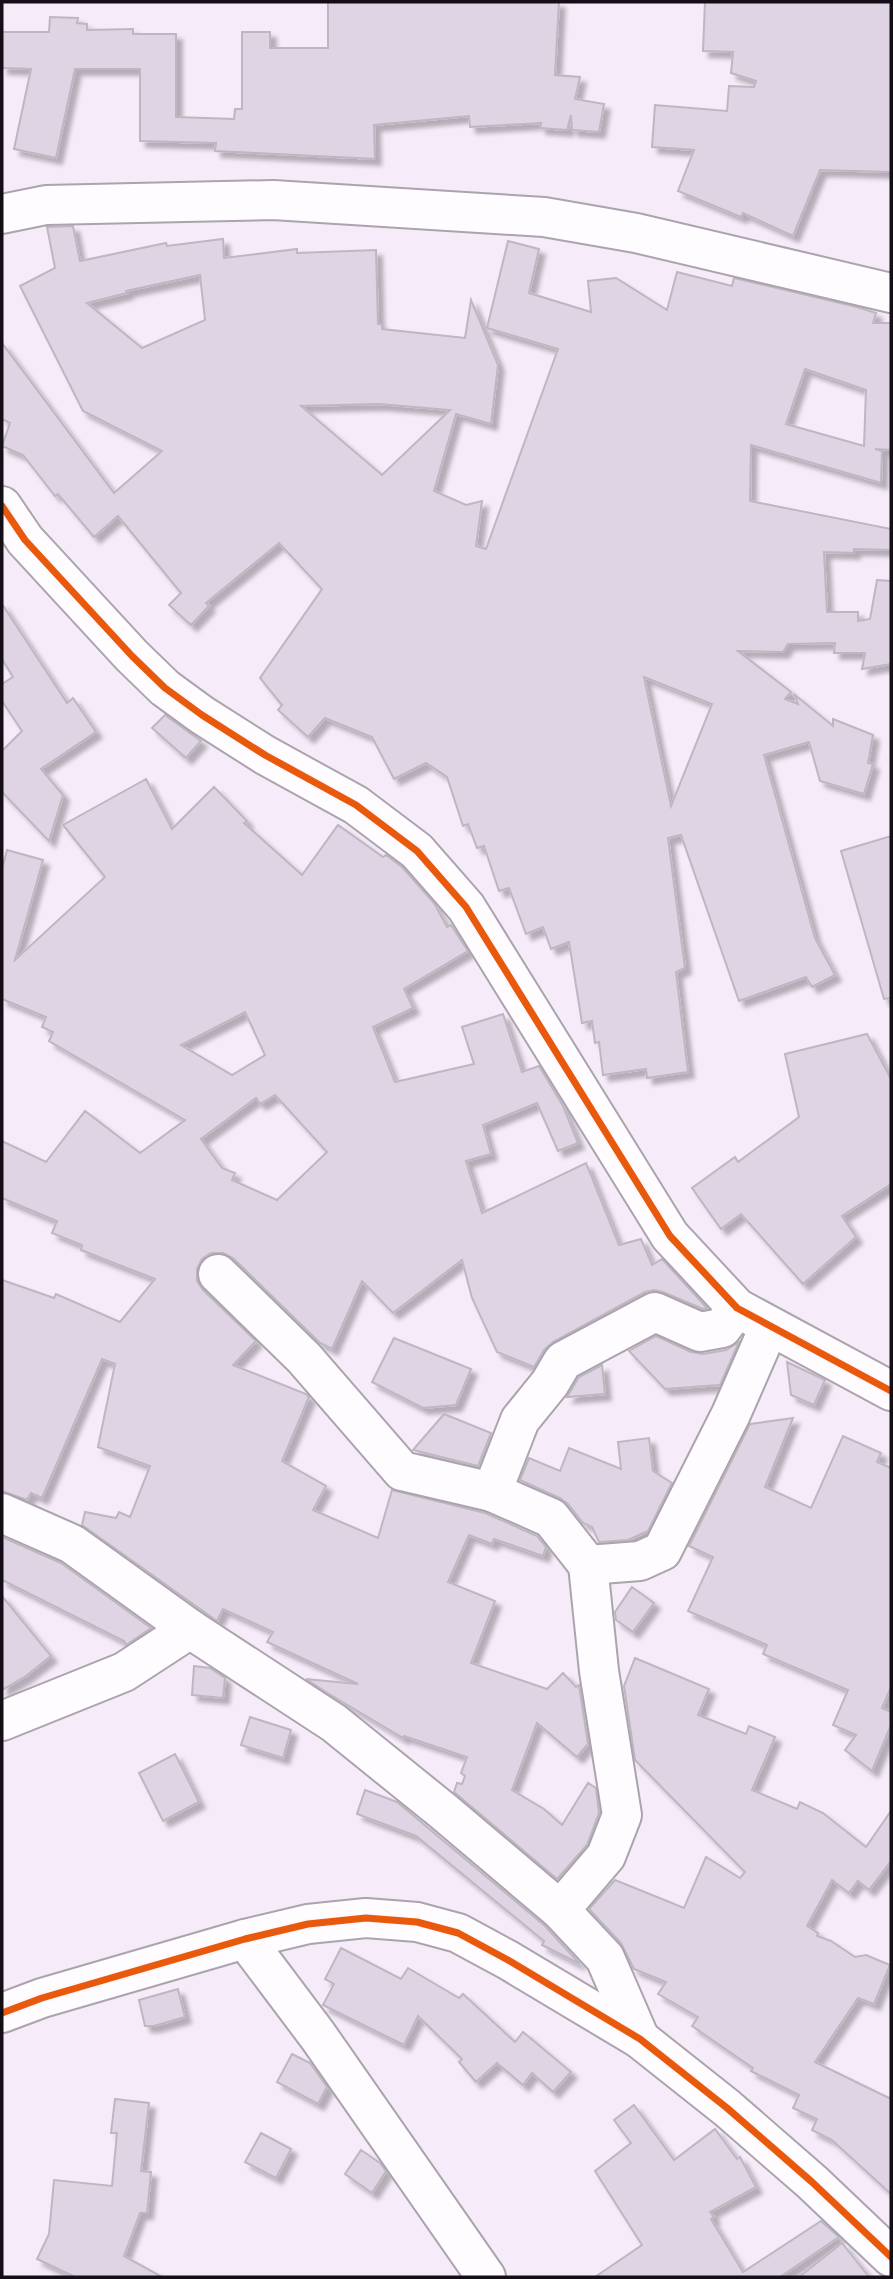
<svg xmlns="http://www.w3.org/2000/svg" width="893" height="2279" viewBox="0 0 893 2279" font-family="Overpass,sans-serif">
<defs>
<filter id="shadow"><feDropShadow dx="6" dy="6" stdDeviation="2" flood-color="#0004"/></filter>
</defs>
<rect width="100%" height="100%" fill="#f5ebf9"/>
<g fill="#dfd4e4" stroke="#beb6c1" stroke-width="2" fill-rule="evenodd" filter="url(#shadow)">
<path d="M328,2h231l-4,73 25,2 -5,22 29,5 -5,28 -27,-2 -1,-15 -4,15 -27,-2 1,-5 -71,4 -1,-11 -95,9 1,34 -160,-8 1,-8 -76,-2v-72h-65l-19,89 -42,-9 17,-80 -29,-1v-36h47l1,-15 28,1 -1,5 10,1v6l46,-1v5h43v83l58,2 1,-10h7v-77h28v16h58z"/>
<path d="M705,2h186v170l-71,-2 -27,66 -50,-23 -2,4 -63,-26 16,-41 -42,-3 3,-42 72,6 2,-25 25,1 2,-6 -25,-8 2,-21 -30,-1z"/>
<path d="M73,226l7,35 86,-18 1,3 56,-7 1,19 73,-9v4l79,-3 2,74h4v5l83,9 6,-38 27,65 -7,59 -35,-10 -22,77 32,14 16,-4 -6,45 10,3 72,-200 -71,-21 21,-87 31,8 -10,44 62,19 -3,-31 28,-3 51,32 10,-38 55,14 2,-8 123,29 19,6 -3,10h18v127l-16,-1 7,2 -1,32 -130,-38 -1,56 141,28v21l-37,-1v4l-30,-1 3,60h31v9l12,-2 7,-39 14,1v83l-29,5 3,-16h-31l1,-10 -47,1 -5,8 -45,-1 53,41 -6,7 13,5 -3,-9 38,31v-7l40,16 -5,28 5,1 -9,30 -44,-13 -11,-39 -45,13 51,183 20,37 -23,12 -6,-10 -67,24 -58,-166 -13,3 17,130 -9,4 12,100 -41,6 -1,-9 -43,6 -4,-33 -4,1 -3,-22 -10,2 -13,-81 -18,7 -8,-22 -17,7 -17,-46 -10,3 -15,-45 -7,2 -9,-24 -5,2 -16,-49 -21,-14 -32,16 -22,-42 -47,-19 -17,19 -30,-27 4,-5 -22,-27 62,-89 -43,-46 -73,60 3,3 -18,19 -22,-20 12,-12 -63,-77 -24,21 -36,-43 -3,2 -32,-41 -21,-9 8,-23 -8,-4v-76l112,150 48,-42 -79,-40 -63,-125 35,-18 -8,-41zM200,275l5,45 -63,28 -55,-45 40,-10 -1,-2zM805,369l61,21 -2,56 -78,-22zM379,404l71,6 -68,65 -81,-69zM644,677l68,27 -41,102z"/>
<path d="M2,604l65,99 6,-5 23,34 -55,37 22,26 -14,46 -47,-49v-41l20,-20 -20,-30v-17l11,-7 -11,-18z"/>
<path d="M165,715l36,26 -15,17 -34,-30z"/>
<path d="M146,779l26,50 42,-42 33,34 -3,2 58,52 36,-50 45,32 3,-2 16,12 32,36 13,24 4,-2 17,26 -64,38 9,19 -40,19 22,55 79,-18 -12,-37 41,-13 19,58 17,-6 24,40 15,37 -20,8 -21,-48 -54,22 8,29 -25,7 16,52 104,-50 33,82 22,-6 11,26 10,-6 45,49 -4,1 -40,-17 -9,-2 -9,2 -92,50 -9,8 -10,17 -37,-15 -25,-54 -10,-38 -69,53 -31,-32 -30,68 -12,-6 -87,-85 -10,-5h-12l-9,6 -5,10v12l6,9 53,51 -23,24 73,29 3,3 -27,64 44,25 -13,24 65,28 14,-48 93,23 52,23 9,11 -3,9 -49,-17 -2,5 -23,-9 -21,47 47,19 -24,62 76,26 16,-16 13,14 3,-2 9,59 -11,13 -40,-34 -25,67 32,19 18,16 26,-42 8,5 3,25 -12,32 -30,34 -103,-87 3,-9 5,1 3,-8 -4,-3 6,-16 -63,-21 -1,2 -74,-44 -23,-15 52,5 -91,-42 6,-10 -50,-23 -6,12 -135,-96 3,-13 31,6 3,-6 11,5 20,-51 -52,-19 17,-83 -13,-5 -60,139 -11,-5 -4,7 -25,-9v-211l52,18 2,-4 64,28 35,-43 -74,-29 1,-5 -30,-12 5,-12 -55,-23v-57l44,21 39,-51 55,42 45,-33 -136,-79 4,-9 -11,-5 4,-10 -44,-18v-130l5,-19 36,10 -28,100 90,-83 -42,-52zM245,1012l20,43 -33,20 -51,-30zM275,1095l52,57 -50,48 -45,-20 3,-7 -13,-5 -21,-29 55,-41 4,6z"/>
<path d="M891,836v162l-7,1 -43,-148z"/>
<path d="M867,1034l24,45v105l-49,32 14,21 -53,47 -62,-70 -20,15 -29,-41 43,-31 3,5 61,-45 -14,-63z"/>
<path d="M656,1336l35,16 12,2 23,-4 13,-8 -19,43 -55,4 -36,-38z"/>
<path d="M394,1338l77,31 -15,36 -33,3 -51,-26z"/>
<path d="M787,1362l38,18 -11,25 -23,-10z"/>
<path d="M602,1365l3,29 -38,3 12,-20z"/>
<path d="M444,1414l47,19 -13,33 -65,-16z"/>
<path d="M793,1418l-28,69 46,21 32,-72 38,17 -4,9 14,6v219l-9,21 9,4v13l-19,46 -27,-21 11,-15 -23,-10 15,-35 -85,-36 4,-9 -79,-34 25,-54 -24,-11 61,-122z"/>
<path d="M649,1438l4,33 19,12 -24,48 -20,9 -29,2 -7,-15 -9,-4 -15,-19 -8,-6 -40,-18 9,-22 31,13 9,-23 52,21 -3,-27z"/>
<path d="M2,1537l59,26 90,65 -25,17 -2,-4 -122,-61z"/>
<path d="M632,1587l22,16 -21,29 -17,-12 -1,-8z"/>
<path d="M2,1596l49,60 -25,20 -24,14z"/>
<path d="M635,1658l74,31 -11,26 48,19 3,-8 26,11 -23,53 45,19 3,-7 23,11 43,34 25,-36v50l-22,29 -11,-9 -9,12 -17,-13 -25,46 11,7 -1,3 14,5 24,16 11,-2 24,10 -16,39 -16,-6 -43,64 76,37v95l-59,-54 -20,-10 5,-11 -24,-11 6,-13 -48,-24 2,-3 -61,-42 6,-9 -40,-23 8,-12 -32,-13 -13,-26 -32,-34 26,-29 69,28 22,-51 34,21 5,-6 -110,-112 -11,-74z"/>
<path d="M194,1666l16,2 15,10 -2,20 -31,-3z"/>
<path d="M250,1717l41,13 -8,28 -42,-13z"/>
<path d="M175,1754l24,48 -36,19 -24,-48z"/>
<path d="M365,1790l32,12 148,124 35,38 -38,-19 2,-4 -128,-105 -59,-22z"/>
<path d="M341,1948l60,31 7,-11 51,30 4,-4 52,48 8,-10 48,40 -18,20 -21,-19 -9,12 -26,-22 -21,19 -17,-20 3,-3 -44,-43 -14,29 -81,-40 11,-21 -9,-5z"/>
<path d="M178,1989l7,28 -31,9h-9l-6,-26z"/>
<path d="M292,2054l18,9 17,24 -9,17 -41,-22z"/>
<path d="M115,2099l34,4 -8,68 10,1 -4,41h-7l-16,43 38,21h-87l-38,-18 12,-25 5,-54 58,6 5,-53h-6z"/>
<path d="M634,2105l40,55 41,-31 22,30 3,-2 16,30 -46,25 4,5 -3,2 32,53 78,-51 18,16 -59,40h-185l47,-32 -47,-74 36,-28 -17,-23z"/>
<path d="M261,2133l30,16 -15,29 -31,-16z"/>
<path d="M361,2150l19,13 6,8 -14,22 -27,-19z"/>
<path d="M842,2243l27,34h-70z"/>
</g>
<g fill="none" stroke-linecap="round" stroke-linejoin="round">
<defs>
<g id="minor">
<path d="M2,214l44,-9 227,-5 271,17 92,16 255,60"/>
<path d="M2,506l23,34 107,116 33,32 37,27 63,40 91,50 61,46 49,56 204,329 67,72 154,83"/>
<path d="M218,1274l86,84 98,113 90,21 28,-72 30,-37 13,-22 92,-49 45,20 22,-4 15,-20"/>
<path d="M492,1492l59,26 37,47 52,-4 22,-10 69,-137 38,-87"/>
<path d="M2,1513l70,31 118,85 144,94 109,88 117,99 45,48 35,81"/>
<path d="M2,1721l122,-49 66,-43"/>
<path d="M560,1910l46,-54 16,-41 -23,-144 -11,-106"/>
<path d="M245,1939l73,97 168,241"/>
<path d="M2,2013l40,-15 203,-59 63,-15 58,-6 51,4 41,11 50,27 132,79 87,69 85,74 79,75"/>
</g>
</defs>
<use href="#minor" stroke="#aba3ae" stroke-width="42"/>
<use href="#minor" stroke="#fefcfe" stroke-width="38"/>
<defs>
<g id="cycleway">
<path d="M2,506l23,34 107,116 33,32 37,27 63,40 91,50 61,46 49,56 204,329 67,72 154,83"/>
<path d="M2,2013l40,-15 203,-59 63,-15 58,-6 51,4 41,11 50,27 132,79 87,69 85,74 79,75"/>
</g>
</defs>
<use href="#cycleway" stroke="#fcf8fe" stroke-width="11"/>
<use href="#cycleway" stroke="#e8590c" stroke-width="7"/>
</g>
<rect width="893" height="2279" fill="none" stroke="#140e16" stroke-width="7"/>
</svg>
